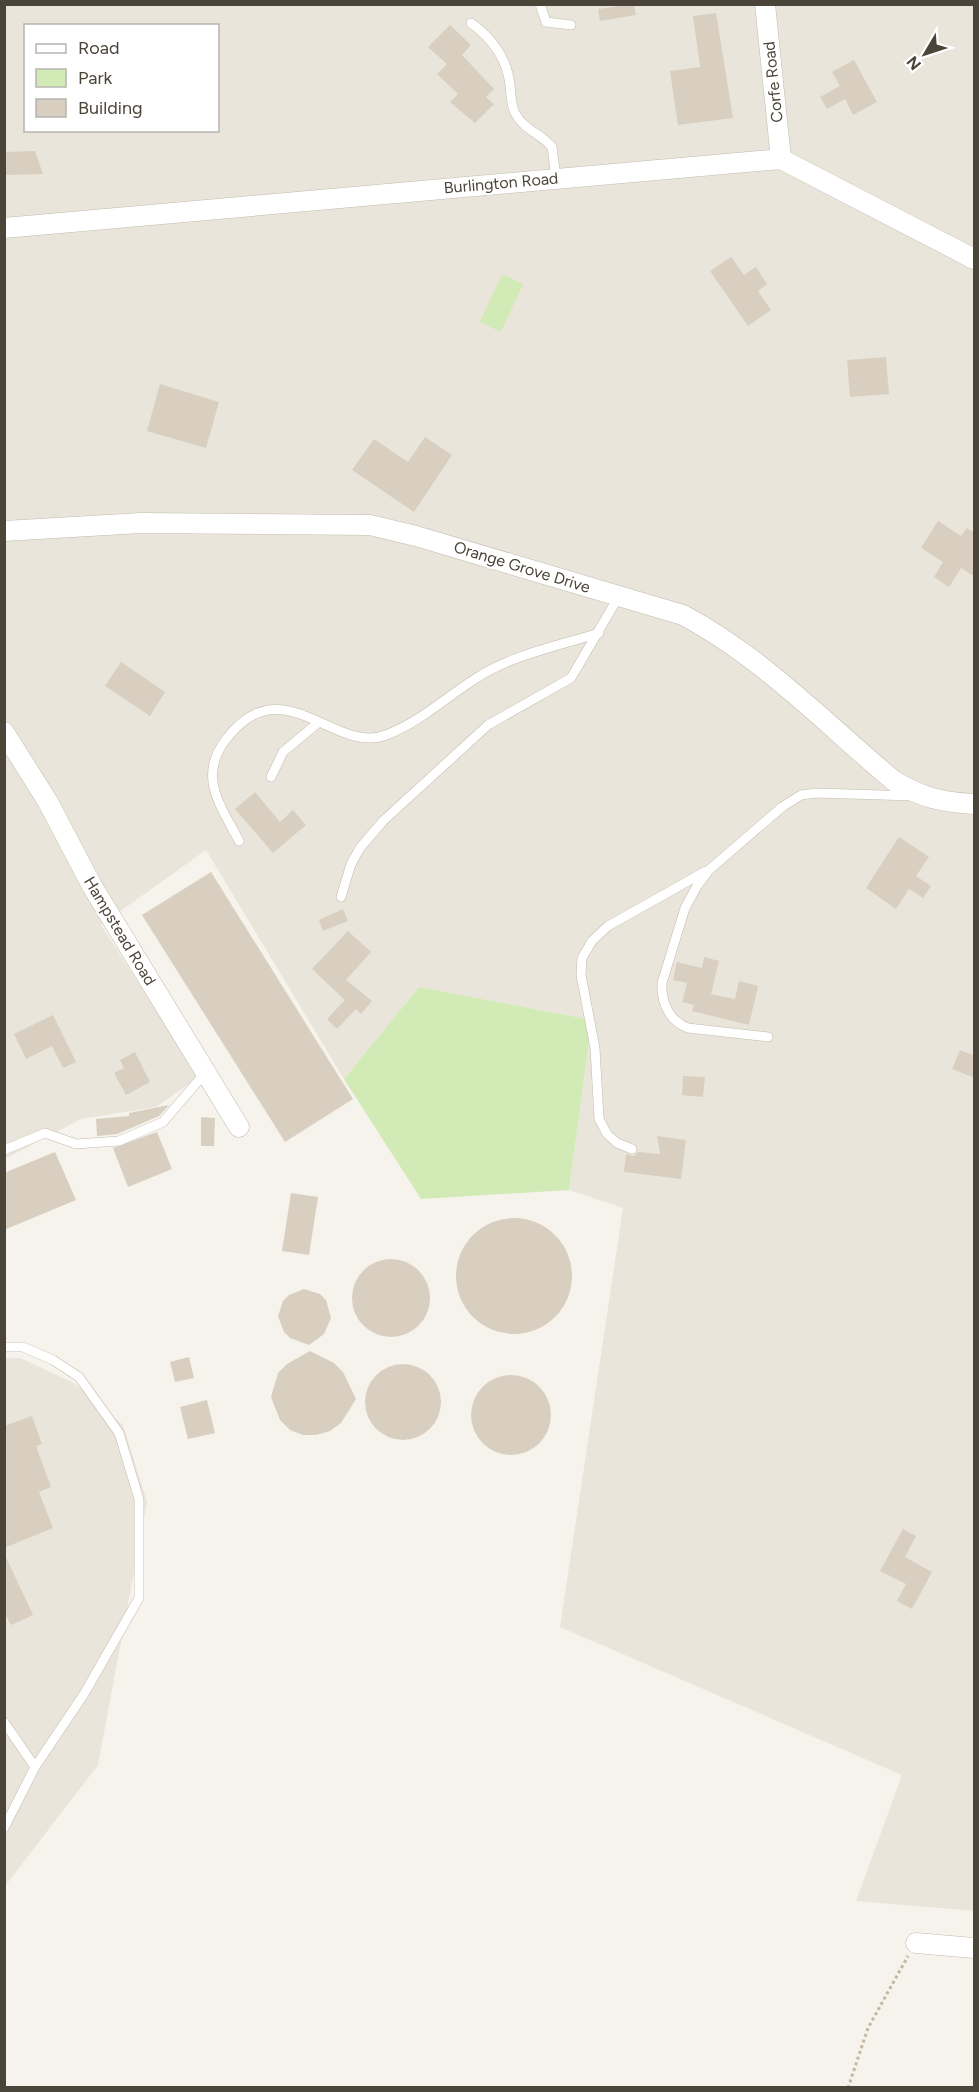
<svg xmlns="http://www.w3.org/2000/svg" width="979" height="2092" viewBox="0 0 979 2092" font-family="Figtree,sans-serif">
<rect width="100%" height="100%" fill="#f6f3ec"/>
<g fill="#eae5da" fill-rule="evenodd">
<path d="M5,5h969v1906l-118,-10 46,-126 -342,-148 63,-419 -54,-18 23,-170 -173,-33 -75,92 -138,-229 -105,75 98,152 -43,30 -75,12 -76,40zM26,26h192v104h-192z"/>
<path d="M5,1358h15l54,25 49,42 24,77 -49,263 -93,121z"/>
</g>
<g fill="#d2eab5">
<path d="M502,274l21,10 -22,48 -21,-10z"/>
<path d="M419,987l173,33 -23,170 -148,9 -77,-120z"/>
</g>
<g fill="#d8cfc1">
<path d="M634,4l2,11 -36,6 -2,-12z"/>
<path d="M716,13l17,105 -55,7 -8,-54 30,-4 -7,-51z"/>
<path d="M450,25l21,20 -9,10 32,34 -8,8 8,7 -19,19 -25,-21 8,-8 -21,-20 10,-10 -19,-17z"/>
<path d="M854,60l23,42 -24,13 -8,-16 -18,10 -7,-12 20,-11 -8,-14z"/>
<path d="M35,151l8,23 -39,1v-23z"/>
<path d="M731,257l13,18 12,-8 11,17 -9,7 13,19 -23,16 -38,-55z"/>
<path d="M886,357l3,37 -39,3 -3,-37z"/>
<path d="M160,384l59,18 -13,46 -59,-17z"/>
<path d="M425,437l27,18 -38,57 -62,-42 22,-31 34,23z"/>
<path d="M938,521l23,15 6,-8 8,5v44l-14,-9 -12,19 -15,-10 9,-15 -22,-14z"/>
<path d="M121,662l44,30 -15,24 -45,-30z"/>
<path d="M255,792l25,30 13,-12 13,15 -33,28 -38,-44z"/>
<path d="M899,837l30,20 -13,19 15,10 -8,12 -14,-9 -13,20 -30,-21z"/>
<path d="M211,872l142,227 -68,43 -143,-227z"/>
<path d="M343,909l5,12 -25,10 -4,-11z"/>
<path d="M348,931l23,21 -25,28 26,21 -11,13 -5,-5 -19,20 -10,-10 18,-19 -33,-31z"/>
<path d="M704,957l15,4 -8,33 24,5 4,-18 19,5 -9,39 -57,-14 2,-6 -12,-3 5,-19 -14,-3 4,-18 25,6z"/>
<path d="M53,1015l23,47 -13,6 -11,-22 -26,13 -12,-25z"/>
<path d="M960,1050l15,6v22l-23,-9z"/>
<path d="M135,1052l15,30 -24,13 -12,-22 10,-5 -4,-8z"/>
<path d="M683,1076l22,1 -2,20 -21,-2z"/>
<path d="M169,1105l-10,11 -42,18 -20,2 -1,-17 33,-3v-3z"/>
<path d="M201,1117l14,1 -1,28h-13z"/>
<path d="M157,1132l15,37 -44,18 -15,-39z"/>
<path d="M657,1136l29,4 -5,39 -57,-7 2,-18 8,2 4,-4 22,2z"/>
<path d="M55,1152l21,48 -72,30v-57z"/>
<path d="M291,1193l27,4 -9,58 -27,-4z"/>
<circle cx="514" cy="1276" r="58"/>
<circle cx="391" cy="1298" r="39"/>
<path d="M304,1289l16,5 6,6 5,18 -7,16 -15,11 -19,-7 -6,-6 -6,-16 5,-15 6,-6z"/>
<path d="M310,1351l24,12 9,9 13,27 -15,24 -11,8 -14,4h-13l-13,-5 -10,-10 -9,-23 7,-24 9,-9z"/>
<path d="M189,1357l5,21 -19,4 -5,-20z"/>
<circle cx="403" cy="1402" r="38"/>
<circle cx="511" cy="1415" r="40"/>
<path d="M207,1400l8,33 -27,6 -8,-32z"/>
<path d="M32,1416l10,28 -6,2 15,41 -12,5 14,36 -49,20v-122z"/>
<path d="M903,1529l13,7 -11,21 27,15 -20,37 -15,-8 9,-17 -26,-13z"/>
<path d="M4,1553l29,62 -22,10 -7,-13z"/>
</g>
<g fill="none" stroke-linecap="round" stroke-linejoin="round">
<defs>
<g id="service">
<path d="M540,4l6,18 25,3"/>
<path d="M471,23c22,16 36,35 39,62 1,9 1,20 5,28 9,17 25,20 37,34l4,31"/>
<path d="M271,777l12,-25 36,-30"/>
<path d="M239,841c-19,-37 -42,-65 -12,-103 56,-72 107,17 159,-3 34,-13 59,-37 89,-56 36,-24 83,-33 124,-46"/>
<path d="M341,897l10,-33 9,-16 23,-27 105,-96 83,-47 48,-82"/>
<path d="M768,1037l-80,-9c-19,-7 -27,-26 -26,-45l23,-75 12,-22 12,-16 73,-63 19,-12 15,-2 98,3"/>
<path d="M632,1149l-15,-6 -10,-9 -8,-15 -4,-71 -14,-73 1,-17 10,-17 16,-15 98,-55"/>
<path d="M4,1150l41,-17 31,11 43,-3 44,-19 42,-49"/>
<path d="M4,1347h19l30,13 26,17 40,56 20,66v99l-55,96 -49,73 -31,61"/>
<path d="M4,1722l31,45"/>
</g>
<g id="minor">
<path d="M765,4l16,155"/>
<path d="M4,228l777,-69 193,100"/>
<path d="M4,531l137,-8 229,2 46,11 267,79c79,42 143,109 211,166 29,17 47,21 80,23"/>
<path d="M4,732l44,70 44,84 147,241"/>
<path d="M916,1943l58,5"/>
</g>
</defs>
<use href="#service" stroke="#c2bbae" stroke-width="10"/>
<use href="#minor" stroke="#c2bbae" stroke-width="21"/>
<path stroke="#c4b79f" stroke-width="3" stroke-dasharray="3 3" stroke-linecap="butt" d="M848,2088l20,-60 40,-72"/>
<use href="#service" stroke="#fff" stroke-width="9"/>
<use href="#minor" stroke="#fff" stroke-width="20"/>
</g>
<g text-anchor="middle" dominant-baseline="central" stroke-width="4.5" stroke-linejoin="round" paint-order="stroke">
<g font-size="16" fill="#4b4439" stroke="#fff">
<text transform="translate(773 82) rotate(-96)">Corfe Road</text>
<text transform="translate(501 183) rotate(-5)">Burlington Road</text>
<text transform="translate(522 567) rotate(17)">Orange Grove Drive</text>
<text transform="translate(120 931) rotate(59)">Hampstead Road</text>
</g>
</g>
<rect width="979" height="2092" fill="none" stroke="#4b4439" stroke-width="12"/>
<rect x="24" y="24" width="195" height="108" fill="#ffffff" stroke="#b7b4b0" stroke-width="1.5"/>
<rect x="36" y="44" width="30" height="9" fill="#ffffff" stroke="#b7b4b0" stroke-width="1.5"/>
<text x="78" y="54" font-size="18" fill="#4b4439">Road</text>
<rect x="36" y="69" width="30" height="18" fill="#d2eab5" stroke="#b7b4b0" stroke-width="1.5"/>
<text x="78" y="84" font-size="18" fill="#4b4439">Park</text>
<rect x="36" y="99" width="30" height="18" fill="#d8cfc1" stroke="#b7b4b0" stroke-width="1.5"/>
<text x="78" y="114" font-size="18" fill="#4b4439">Building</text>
<g transform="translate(925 54) rotate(231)" stroke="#ffffff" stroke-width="4.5" paint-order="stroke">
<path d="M0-4.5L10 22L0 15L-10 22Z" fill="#4b4439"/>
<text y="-9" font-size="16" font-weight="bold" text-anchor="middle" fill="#4b4439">N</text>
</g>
</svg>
